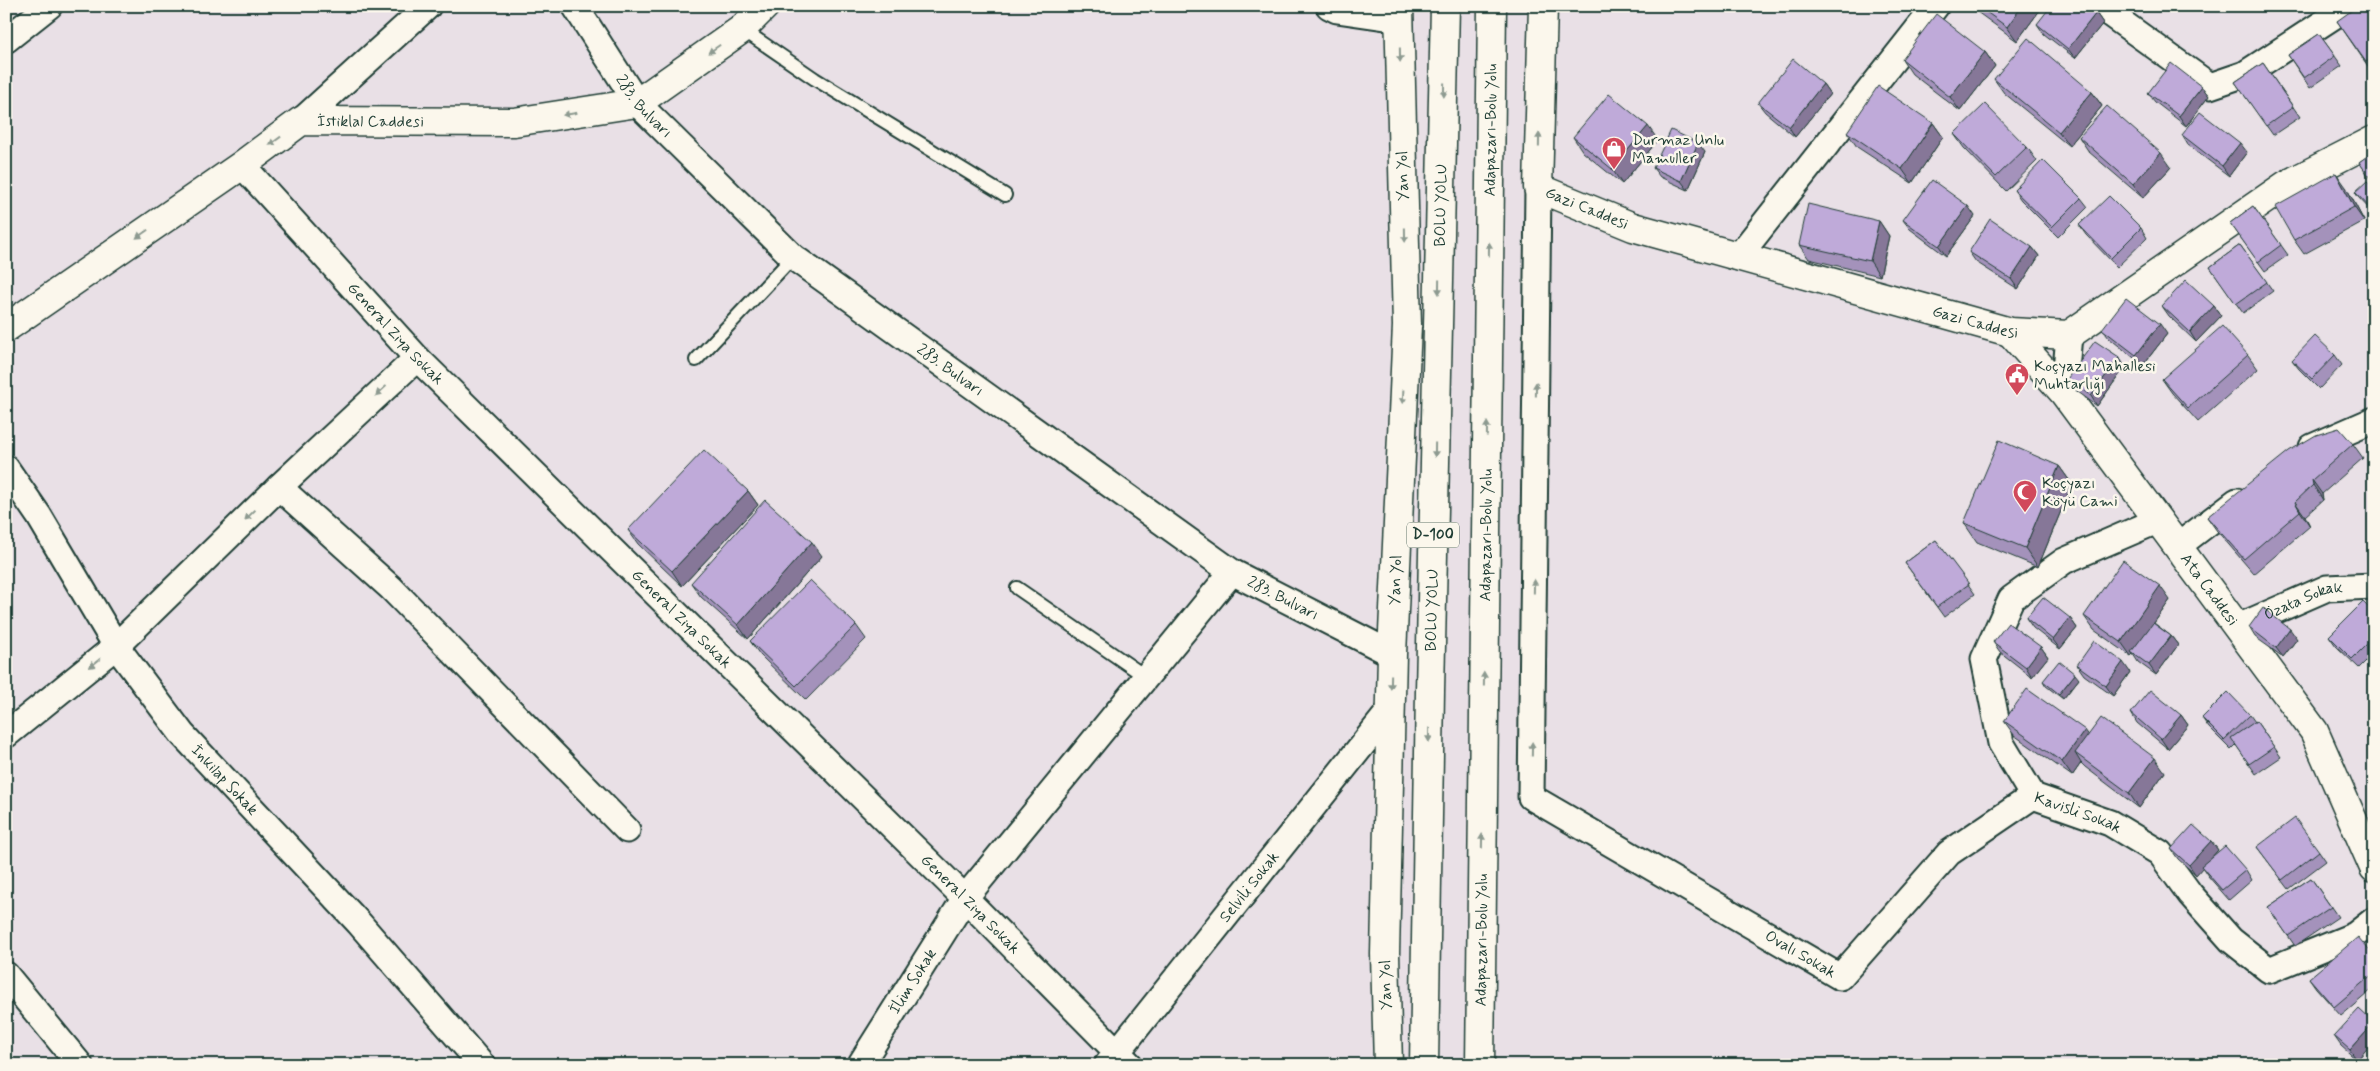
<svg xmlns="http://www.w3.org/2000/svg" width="2380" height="1071" viewBox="0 0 2380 1071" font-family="Mynerve,sans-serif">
<rect width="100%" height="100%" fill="#e9e0e6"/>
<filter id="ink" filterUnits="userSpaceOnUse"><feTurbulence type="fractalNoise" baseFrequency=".02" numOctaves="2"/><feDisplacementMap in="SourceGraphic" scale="10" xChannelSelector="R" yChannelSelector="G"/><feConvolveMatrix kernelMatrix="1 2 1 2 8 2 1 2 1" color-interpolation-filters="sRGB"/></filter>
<g filter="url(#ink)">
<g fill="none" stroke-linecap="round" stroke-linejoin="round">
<defs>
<g id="lane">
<path d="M742,29l73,50 190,116"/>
<path d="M696,360l97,-103"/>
<path d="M1017,588l129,89"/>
</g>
<g id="street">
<path id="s1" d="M575,6l62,97 156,154 439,315 160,82"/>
<path d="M1329,6l8,4 62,9"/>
<path d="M2099,6l111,80 35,-12 104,-68"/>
<path d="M6,40l43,-34"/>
<path d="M301,121l127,-115"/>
<path id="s2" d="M242,165l175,193 548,540 165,167"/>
<path id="s3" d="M1538,188l-7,609 309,180 109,-124 84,-57"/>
<path d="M1738,257l198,-251"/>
<path d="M2064,393l5,-58"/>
<path d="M2312,447l62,-27"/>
<path id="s4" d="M6,468l33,48 77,130 66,88 177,189 123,142"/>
<path d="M279,487l112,101 236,242"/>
<path id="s5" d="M2159,520l-95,41 -53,38 -27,60 17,84 32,53 77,27 50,30 30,41 41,46 38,30 86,-35 19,-15"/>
<path d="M2178,546l59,-45"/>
<path id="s6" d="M2238,627l89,-39 47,-2"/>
<path d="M6,735l110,-89 163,-159 138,-129"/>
<path d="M6,975l74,90"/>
<path id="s7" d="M860,1065l105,-167 267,-326"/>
<path id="s8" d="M1107,1065l284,-356"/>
</g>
<g id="secondary">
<path id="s9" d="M1543,6l-5,182 95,39 377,105 59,3 217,-150 88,-45"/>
<path id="s10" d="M6,328l236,-163 59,-44 213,1 123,-19 105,-74 23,-23"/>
<path id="s11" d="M2010,332l54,61 250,338 60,137"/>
<path id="s12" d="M1388,1065l-3,-111 7,-300 15,-328 -8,-320"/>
</g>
<g id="highway">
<path id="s13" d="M1424,1065l6,-374 15,-685"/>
<path id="s14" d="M1480,1065l12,-1059"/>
</g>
</defs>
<use href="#lane" stroke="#1f3d34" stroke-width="16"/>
<use href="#street" stroke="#1f3d34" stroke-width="29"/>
<use href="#secondary" stroke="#1f3d34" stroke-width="31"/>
<use href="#highway" stroke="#1f3d34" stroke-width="31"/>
<use href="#lane" stroke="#fbf7ec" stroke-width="12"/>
<use href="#street" stroke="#fbf7ec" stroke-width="25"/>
<use href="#secondary" stroke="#fbf7ec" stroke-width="28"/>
<use href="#highway" stroke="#fbf7ec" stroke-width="28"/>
</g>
<g fill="#a492bb" stroke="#1f3d34">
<path d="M1971,6h72l-26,35 -44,-32z"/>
<path d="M2374,6v65l-2,1 -35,-51z"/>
<path d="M2096,13l7,10 -28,35 -31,-24 -7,-10z"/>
<path d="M2319,34l23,32 -32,22 -22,-33z"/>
<path d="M1985,52l10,14 -35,45 -48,-37 -10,-15z"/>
<path d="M2263,63l37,54 -27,18 -38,-53z"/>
<path d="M1994,79l98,13 10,14 -33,40 -65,-53z"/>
<path d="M1823,84l7,10 -35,43 -30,-25 -7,-9z"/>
<path d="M2202,87l7,9 -23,30 -31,-24 -7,-9z"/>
<path d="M1933,123l10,14 -31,46 -55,-36 -10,-15z"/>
<path d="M1954,134l73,13 10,14 -31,30 -42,-43z"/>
<path d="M2182,135l65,17 -18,24 -41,-31z"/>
<path d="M1573,137l85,3 -36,44 -39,-32z"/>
<path d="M2079,137l92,30 -28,31 -54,-46z"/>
<path d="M1705,152l-17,38 -28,-13 -7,-9z"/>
<path d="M2374,152v31l-15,-21z"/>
<path d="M2346,187l18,34 -60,33 -10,-14z"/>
<path d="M2374,188v26l-16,-17 -3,-5z"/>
<path d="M2014,190l67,8 7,9 -30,30 -37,-37z"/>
<path d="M2253,206l35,49 -23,16 -35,-48z"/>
<path d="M1975,216l-29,40 -36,-27 -7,-9z"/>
<path d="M1879,221l10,15 -9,40 -71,-17 -10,-14z"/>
<path d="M2079,225l62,3 6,10 -30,29 -31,-32z"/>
<path d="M2240,245l33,46 -30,22 -33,-46z"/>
<path d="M2032,247l7,9 -21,33 -42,-27 -7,-10z"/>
<path d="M2162,306h52l7,10 -25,26 -27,-26z"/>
<path d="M2102,329l65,5 -24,31 -34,-27z"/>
<path d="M2248,355l10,14 -60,53 -26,-29 -10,-14z"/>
<path d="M2335,355l7,10 -23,24 -20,-20 -7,-9z"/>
<path d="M2119,357l6,10 -28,39 -23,-17 -7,-10z"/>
<path d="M2353,444l10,14 -41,36 1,6 -18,16 5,10 -56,48 -37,-43 -10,-14z"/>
<path d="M2059,466l13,18 -34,83 -61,-25 -13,-19z"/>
<path d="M748,491l10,14 -76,81 -44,-42 -10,-14z"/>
<path d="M1936,540l39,54 -31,23 -39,-54z"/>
<path d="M822,556l-74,83 -47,-42 -10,-14z"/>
<path d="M2170,600l-16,23 17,13 7,9 -22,30 -18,-13 -5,-8 -2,2 -37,-26 -10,-14z"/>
<path d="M2374,613v40l-15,15 -23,-22 -7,-10z"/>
<path d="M2026,618h44l7,10 -17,21 -27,-21z"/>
<path d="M856,625l10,14 -60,61 -46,-45 -10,-14z"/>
<path d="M2249,627l48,12 -14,18 -28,-20z"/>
<path d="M1993,642l48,5 7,10 -16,20 -32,-25z"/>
<path d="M2077,665l53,7 -17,24 -29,-21z"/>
<path d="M2079,679l-16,20 -17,-13 -3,-5z"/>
<path d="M2131,713l50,2 7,10 -20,24 -31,-26z"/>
<path d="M2250,715l5,7 1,-1 25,36 -25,17 -20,-29 -5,5 -22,-22 -7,-10z"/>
<path d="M2004,721l84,14 77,37 -26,36 -54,-41 -4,-4 -9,13 -58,-41z"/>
<path d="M2211,841l7,9 -7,8 35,12 6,10 -23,20 -21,-24 -6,-9 -6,8 -18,-16 -7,-10z"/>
<path d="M2257,847l62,4 7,10 -37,28z"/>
<path d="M2311,878l27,39 -43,29 -27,-39z"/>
<path d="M2374,956v32l-33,28 -25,-28 -7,-10z"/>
<path d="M2374,1023v18l-17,19 -16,-14 -7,-10z"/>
</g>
<g fill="#867798" stroke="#1f3d34">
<path d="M2022,6h21l-26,35 -10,-14z"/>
<path d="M2096,13l7,10 -28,35 -7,-9z"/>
<path d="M1985,52l10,14 -35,45 -10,-14z"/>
<path d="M1823,84l7,10 -35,43 -6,-10z"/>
<path d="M2202,87l7,9 -23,30 -7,-10z"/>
<path d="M2092,92l10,14 -33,40 -10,-14z"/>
<path d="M1933,123l10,14 -31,46 -10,-14z"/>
<path d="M1648,126l10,14 -36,44 -10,-15z"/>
<path d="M1698,143l7,9 -17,38 -7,-9z"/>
<path d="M2240,143l7,9 -18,24 -7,-10z"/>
<path d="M2161,153l10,14 -28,31 -10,-14z"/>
<path d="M2336,173l10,14 18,34 -10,-14z"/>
<path d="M1968,206l7,10 -29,40 -7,-10z"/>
<path d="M1879,221l10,15 -9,40 -10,-15z"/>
<path d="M2032,247l7,9 -21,33 -7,-10z"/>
<path d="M2214,306l7,10 -25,26 -6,-10z"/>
<path d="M2160,324l7,10 -24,31 -7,-10z"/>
<path d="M2119,357l6,10 -28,39 -6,-10z"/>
<path d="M2059,466l13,18 -34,83 -13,-19z"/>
<path d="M2312,480l10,14 1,6 -10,-15z"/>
<path d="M748,491l10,14 -76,81 -10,-15z"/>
<path d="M2295,502l10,14 5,10 -10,-15z"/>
<path d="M812,542l10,14 -74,83 -10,-14z"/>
<path d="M2160,586l10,14 -37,53 -2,-1 2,2 -2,2 -10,-14z"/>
<path d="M2070,618l7,10 -17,21 -7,-9z"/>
<path d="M2290,629l7,10 -14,18 -7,-9z"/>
<path d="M2171,636l7,9 -22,30 -7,-10z"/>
<path d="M2041,647l7,10 -16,20 -6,-10z"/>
<path d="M2123,662l7,10 -17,24 -7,-10z"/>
<path d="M2075,674l4,5 -16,20 -4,-5z"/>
<path d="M2181,715l7,10 -20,24 -7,-10z"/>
<path d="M2085,730l10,14 -20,9 6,10 -9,13 -10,-14z"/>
<path d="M2155,758l10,14 -26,36 -10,-15z"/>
<path d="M2211,841l7,9 -22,25 -7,-10z"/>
<path d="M2374,1023v18l-17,19 -7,-10z"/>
</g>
<g fill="#bfaad9" stroke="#1f3d34">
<path d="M1978,6h44l-15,21z"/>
<path d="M2051,6h36l9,7 -28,36 -31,-25z"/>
<path d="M2358,6h16v51l-8,5 -29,-41z"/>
<path d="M1936,14l49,38 -35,45 -48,-38z"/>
<path d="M2319,34l16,22 -31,22 -16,-23z"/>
<path d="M2028,38l64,54 -33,40 -65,-53z"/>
<path d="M1793,59l30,25 -34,43 -31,-24z"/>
<path d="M2171,63l31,24 -23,29 -31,-23z"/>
<path d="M2263,63l30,44 -27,19 -31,-44z"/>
<path d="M1878,86l55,37 -31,46 -55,-37z"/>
<path d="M1609,94l39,32 -36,43 -39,-32z"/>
<path d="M1985,104l42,43 -31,30 -42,-43z"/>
<path d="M2107,106l54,47 -28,31 -54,-47z"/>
<path d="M2200,112l40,31 -18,23 -40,-31z"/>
<path d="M1671,130l27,13 -17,38 -28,-13z"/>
<path d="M2373,152l1,23 -4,3 -11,-16z"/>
<path d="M2043,160l38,38 -29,29 -38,-37z"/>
<path d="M2336,173l18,34 -60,33 -19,-33z"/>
<path d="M1932,180l36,26 -29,40 -36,-26z"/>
<path d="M2367,181l7,7v24l-19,-20z"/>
<path d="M2109,196l32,32 -30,30 -32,-33z"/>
<path d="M1808,204l71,17 -9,40 -71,-16z"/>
<path d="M2253,206l28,39 -23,17 -28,-39z"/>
<path d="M1990,219l42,28 -21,32 -42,-27z"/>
<path d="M2240,245l27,37 -31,22 -26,-37z"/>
<path d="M2186,280l28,26 -24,26 -28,-26z"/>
<path d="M2126,298l34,26 -24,31 -34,-26z"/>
<path d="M2222,326l26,29 -60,53 -26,-29z"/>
<path d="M2315,336l20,19 -23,24 -20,-19z"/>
<path d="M2095,341l24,16 -28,39 -24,-17z"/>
<path d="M2339,428l14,16 -41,36 1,5 -18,17 5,9 -56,48 -37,-42 82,-66 27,-16z"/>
<path d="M1999,440l60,26 -34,82 -61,-25z"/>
<path d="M704,450l44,41 -76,80 -44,-41z"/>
<path d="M765,500l47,42 -74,83 -47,-42z"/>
<path d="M1936,540l33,44 -32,23 -32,-44z"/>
<path d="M2123,560l37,26 -39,56 -37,-26z"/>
<path d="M810,580l46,45 -60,61 -46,-45z"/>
<path d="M2043,597l27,21 -17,22 -27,-22z"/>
<path d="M2363,602l11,11v24l-22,22 -23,-23z"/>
<path d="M2263,608l27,21 -14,19 -27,-21z"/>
<path d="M2008,623l33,24 -15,20 -33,-25z"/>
<path d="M2153,623l18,13 -22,29 -18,-13z"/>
<path d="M2094,641l29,21 -17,24 -29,-21z"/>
<path d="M2059,661l16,13 -16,20 -16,-13z"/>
<path d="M2027,689l58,41 -23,32 -58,-41z"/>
<path d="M2150,690l31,25 -20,24 -30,-26z"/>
<path d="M2228,692l22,23 -26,25 -22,-22z"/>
<path d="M2101,718l54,40 -26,35 -54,-40z"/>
<path d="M2256,721l18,26 -25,17 -18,-26z"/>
<path d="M2295,818l24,33 -37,29 -25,-33z"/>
<path d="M2193,825l18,16 -22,24 -18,-16z"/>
<path d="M2225,846l21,24 -24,20 -21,-24z"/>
<path d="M2311,878l20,29 -43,29 -20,-29z"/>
<path d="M2358,937l16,19v17l-40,34 -25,-29z"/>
<path d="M2359,1009l15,14 -24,27 -16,-14z"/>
</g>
<defs><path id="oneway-solid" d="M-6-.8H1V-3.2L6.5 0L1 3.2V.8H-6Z" transform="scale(1.25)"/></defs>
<g fill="#8d9a90">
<use href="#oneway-solid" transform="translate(714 49) rotate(145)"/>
<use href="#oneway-solid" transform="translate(1400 55) rotate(89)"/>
<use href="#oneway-solid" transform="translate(1444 90) rotate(91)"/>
<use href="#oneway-solid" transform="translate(570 114) rotate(171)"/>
<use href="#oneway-solid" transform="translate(1539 140) rotate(-89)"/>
<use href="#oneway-solid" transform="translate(275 141) rotate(144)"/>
<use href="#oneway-solid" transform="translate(142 234) rotate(145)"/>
<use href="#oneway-solid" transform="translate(1405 235) rotate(89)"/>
<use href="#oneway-solid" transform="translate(1489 249) rotate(-89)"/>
<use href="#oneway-solid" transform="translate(1439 287) rotate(91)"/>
<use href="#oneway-solid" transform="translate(1536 389) rotate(-89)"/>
<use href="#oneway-solid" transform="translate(381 391) rotate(137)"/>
<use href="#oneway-solid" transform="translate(1403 397) rotate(93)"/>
<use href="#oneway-solid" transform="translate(1487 429) rotate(-89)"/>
<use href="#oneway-solid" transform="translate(1435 450) rotate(91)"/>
<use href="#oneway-solid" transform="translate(250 515) rotate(136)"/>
<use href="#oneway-solid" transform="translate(1534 586) rotate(-89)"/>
<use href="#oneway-solid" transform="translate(95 663) rotate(141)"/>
<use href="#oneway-solid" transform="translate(1484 679) rotate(-89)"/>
<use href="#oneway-solid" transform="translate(1391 682) rotate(91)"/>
<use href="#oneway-solid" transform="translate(1429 735) rotate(91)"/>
<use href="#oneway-solid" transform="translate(1532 749) rotate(-89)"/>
<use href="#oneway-solid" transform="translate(1482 841) rotate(-89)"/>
</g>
</g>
<defs>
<symbol id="shop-pin" viewBox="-11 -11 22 30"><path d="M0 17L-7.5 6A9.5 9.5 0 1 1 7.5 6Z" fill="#d1495b" stroke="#fbf7ec"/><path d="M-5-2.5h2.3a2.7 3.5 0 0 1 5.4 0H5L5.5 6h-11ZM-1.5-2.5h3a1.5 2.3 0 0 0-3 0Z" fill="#fff"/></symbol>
<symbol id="civic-pin" viewBox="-11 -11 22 30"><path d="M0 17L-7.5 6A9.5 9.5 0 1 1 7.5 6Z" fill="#d1495b" stroke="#fbf7ec"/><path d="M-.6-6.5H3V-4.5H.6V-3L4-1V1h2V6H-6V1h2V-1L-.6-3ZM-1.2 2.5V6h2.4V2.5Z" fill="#fff"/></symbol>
<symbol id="mosque-pin" viewBox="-11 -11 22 30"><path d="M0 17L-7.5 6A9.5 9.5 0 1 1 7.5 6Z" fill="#d1495b" stroke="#fbf7ec"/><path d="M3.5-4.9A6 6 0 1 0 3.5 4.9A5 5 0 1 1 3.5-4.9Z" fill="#fff"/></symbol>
</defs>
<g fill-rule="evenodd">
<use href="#shop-pin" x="1600" y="135" width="28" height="38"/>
<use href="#civic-pin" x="2003" y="361" width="28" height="38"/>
<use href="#mosque-pin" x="2011" y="478" width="28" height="38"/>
</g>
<g text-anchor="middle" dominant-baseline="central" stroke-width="5" stroke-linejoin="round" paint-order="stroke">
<rect fill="#fbf7ec" stroke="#61756b" stroke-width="1" x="1407" y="522.5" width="52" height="25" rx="4"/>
<g font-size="15" font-weight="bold" fill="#1f3d34">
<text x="1433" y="535">D-100</text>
</g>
<g font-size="16" fill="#1f3d34" stroke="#fbf7ec">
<text stroke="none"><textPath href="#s1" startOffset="122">283. Bulvarı</textPath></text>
<text stroke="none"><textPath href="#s10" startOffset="430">İstiklal Caddesi</textPath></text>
<text stroke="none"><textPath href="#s14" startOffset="935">Adapazarı-Bolu Yolu</textPath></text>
<text transform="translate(1403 176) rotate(-91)">Yan Yol</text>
<text stroke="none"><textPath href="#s13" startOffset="860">BOLU YOLU</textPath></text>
<text stroke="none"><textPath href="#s9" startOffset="235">Gazi Caddesi</textPath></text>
<text stroke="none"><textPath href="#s9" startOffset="640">Gazi Caddesi</textPath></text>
<text stroke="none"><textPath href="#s2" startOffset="228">General Ziya Sokak</textPath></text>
<text stroke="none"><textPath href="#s1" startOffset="528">283. Bulvarı</textPath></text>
<text stroke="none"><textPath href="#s14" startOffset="530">Adapazarı-Bolu Yolu</textPath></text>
<text stroke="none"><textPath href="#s12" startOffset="485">Yan Yol</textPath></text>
<text stroke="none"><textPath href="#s11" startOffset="326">Ata Caddesi</textPath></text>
<text stroke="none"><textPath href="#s1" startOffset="932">283. Bulvarı</textPath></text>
<text stroke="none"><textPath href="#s6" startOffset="71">Özata Sokak</textPath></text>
<text stroke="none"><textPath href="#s13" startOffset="455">BOLU YOLU</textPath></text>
<text stroke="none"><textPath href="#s2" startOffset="632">General Ziya Sokak</textPath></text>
<text stroke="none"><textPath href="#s4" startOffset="382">İnkilap Sokak</textPath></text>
<text stroke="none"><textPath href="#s5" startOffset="430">Kavisli Sokak</textPath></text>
<text stroke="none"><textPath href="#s8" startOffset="228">Selvili Sokak</textPath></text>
<text stroke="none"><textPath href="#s2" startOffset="1038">General Ziya Sokak</textPath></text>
<text stroke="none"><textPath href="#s14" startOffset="125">Adapazarı-Bolu Yolu</textPath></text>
<text stroke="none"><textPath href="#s3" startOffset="921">Ovalı Sokak</textPath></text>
<text stroke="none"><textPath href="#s7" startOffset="99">İlim Sokak</textPath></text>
<text transform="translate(1386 985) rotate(-91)">Yan Yol</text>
</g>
<g font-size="16" fill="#1f3d34" stroke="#fbf7ec" text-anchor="start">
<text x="1632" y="140">Durmaz Unlu<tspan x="1632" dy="18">Mamuller</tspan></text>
<text x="2034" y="366">Koçyazı Mahallesi<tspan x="2034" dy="18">Muhtarlığı</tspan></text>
<text x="2042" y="483">Koçyazı<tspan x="2042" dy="18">Köyü Cami</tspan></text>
</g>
</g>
<rect width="2380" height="1071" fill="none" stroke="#fbf7ec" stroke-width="25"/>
<rect x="12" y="12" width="2355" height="1046" fill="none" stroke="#1f3d34" stroke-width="2" filter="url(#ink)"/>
</svg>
